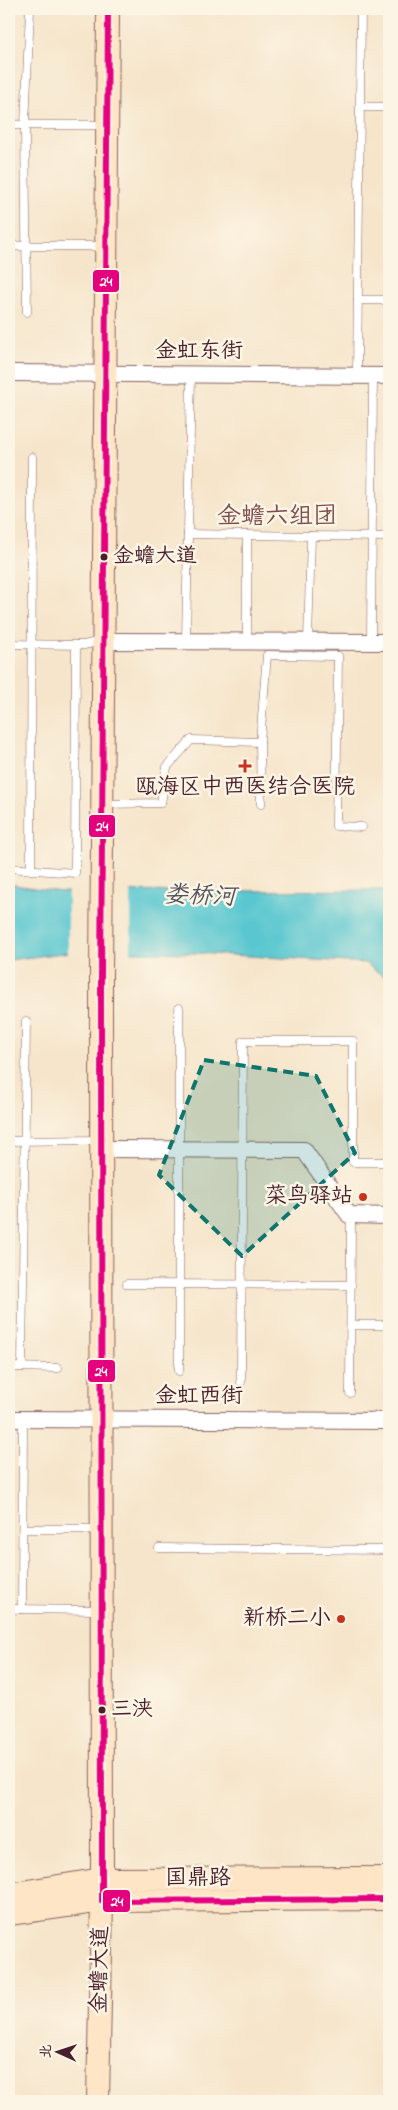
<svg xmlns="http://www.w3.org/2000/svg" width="398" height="2110" viewBox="0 0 398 2110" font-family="'Indie Flower','LXGW WenKai TC',sans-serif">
<rect width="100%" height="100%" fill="#fcf5e5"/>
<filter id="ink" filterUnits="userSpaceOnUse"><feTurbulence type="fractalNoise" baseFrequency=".02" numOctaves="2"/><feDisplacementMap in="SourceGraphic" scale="10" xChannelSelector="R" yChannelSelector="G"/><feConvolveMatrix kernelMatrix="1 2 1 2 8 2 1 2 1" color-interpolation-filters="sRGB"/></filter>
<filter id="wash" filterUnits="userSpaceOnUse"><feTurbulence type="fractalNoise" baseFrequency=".0096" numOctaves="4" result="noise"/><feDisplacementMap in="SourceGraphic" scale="20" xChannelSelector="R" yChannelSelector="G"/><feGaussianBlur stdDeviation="1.12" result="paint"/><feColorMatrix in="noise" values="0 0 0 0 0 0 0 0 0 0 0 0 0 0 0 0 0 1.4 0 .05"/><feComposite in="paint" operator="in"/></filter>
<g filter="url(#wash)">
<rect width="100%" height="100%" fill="#f6e5cb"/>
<path fill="#5ac7d0" stroke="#52737e" d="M9,884l52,8 328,-2v90l-24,-17 -168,-10 -119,-2 -69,9z"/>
<path fill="#f6e5cb" d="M131,888v66l-63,1v-66z"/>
</g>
<g filter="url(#ink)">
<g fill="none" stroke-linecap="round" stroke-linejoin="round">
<defs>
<g id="lane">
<path d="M361,107h28"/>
<path d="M9,125h95"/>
<path d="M9,246h95"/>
<path d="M358,300h31"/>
<path d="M27,312l-2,-187 5,-116"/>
<path d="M357,375l4,-366"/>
<path d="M188,534l123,2 -3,105"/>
<path d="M311,536l78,1"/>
<path d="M186,641l5,-266"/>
<path d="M247,641v-106"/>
<path d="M371,642l2,-266"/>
<path d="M9,644l75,1 17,-4"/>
<path d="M104,804l57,-1 6,-36 24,-27 69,2"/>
<path d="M261,804l-1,-62 7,-87 71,1 -2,170 26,1"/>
<path d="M9,868l66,5 1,-228"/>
<path d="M31,870l1,-413"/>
<path d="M9,1141l90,-1"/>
<path d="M127,1284l224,1"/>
<path d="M351,1325h38"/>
<path d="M9,1367l49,1"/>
<path d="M22,1367l4,-346"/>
<path d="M179,1371v-363"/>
<path d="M241,1382l2,-341h110v121h36"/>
<path d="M350,1393l1,-178"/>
<path d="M23,1529h78"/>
<path d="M159,1548l230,2"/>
<path d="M9,1609l90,1"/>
<path d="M22,1609l1,-190"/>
</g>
<g id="street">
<path d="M9,373l380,3"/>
<path d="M104,641l285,1"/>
<path d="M101,1149l203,1 45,65 40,1"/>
<path d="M9,1419l380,2"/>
</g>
<g id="secondary">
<path d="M9,1894l93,-15 287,-1"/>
<path d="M9,1914l93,-13 287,-2"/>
<path d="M98,2101l4,-200 -1,-925 7,-967"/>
</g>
</defs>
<use href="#lane" stroke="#866463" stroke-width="9"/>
<use href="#street" stroke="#866463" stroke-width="18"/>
<use href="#secondary" stroke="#866463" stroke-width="24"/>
<use href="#lane" stroke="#fff" stroke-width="8"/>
<use href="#street" stroke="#fff" stroke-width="16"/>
<use href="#secondary" stroke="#fee5c5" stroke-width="22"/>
<defs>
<path id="bus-1" d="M108,9l-7,967 1,925 287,-2"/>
</defs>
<use href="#bus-1" stroke="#fcf5e5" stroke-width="10"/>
<use href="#bus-1" stroke="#e5007d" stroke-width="6"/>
</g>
</g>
<path fill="#0f766e" fill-opacity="0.2" stroke="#0f766e" stroke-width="4" stroke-dasharray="10 6" stroke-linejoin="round" d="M204,1060l112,16 39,77 -113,103 -83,-81z"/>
<g fill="#4a1f2b" stroke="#fcf5e5" stroke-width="2">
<circle cx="104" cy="557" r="4.5"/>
<circle cx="102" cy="1710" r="4.5"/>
</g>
<g fill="#c8321e" stroke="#fcf5e5" stroke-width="2">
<path d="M242.5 758.5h5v5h5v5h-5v5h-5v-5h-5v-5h5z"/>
<circle cx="363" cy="1197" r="5"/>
<circle cx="341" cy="1619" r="5"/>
</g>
<g text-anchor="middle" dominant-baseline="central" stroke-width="5" stroke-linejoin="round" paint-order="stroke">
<g font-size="21" fill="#4a1f2b" stroke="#fcf5e5" text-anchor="start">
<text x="113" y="557">金蟾大道</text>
<text x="111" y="1710">三浃</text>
</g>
<g font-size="22" fill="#4a1f2b" stroke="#fcf5e5">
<text x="199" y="352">金虹东街</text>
<text x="199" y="1397">金虹西街</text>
<text x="198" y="1879">国鼎路</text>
<text transform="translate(101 1970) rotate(-89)">金蟾大道</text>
</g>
<g font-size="22" fill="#4a1f2b" stroke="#fcf5e5" text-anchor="end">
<text x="245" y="788" text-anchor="middle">瓯海区中西医结合医院</text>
<text x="353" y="1197">菜鸟驿站</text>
<text x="331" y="1619">新桥二小</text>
</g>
<g font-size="24" fill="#7c4e4f" stroke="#fcf5e5">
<text x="277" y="517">金蟾六组团</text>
</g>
<g font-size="24" font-style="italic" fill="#4f515d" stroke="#fcf5e5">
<text transform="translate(200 897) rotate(2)">娄桥河</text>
</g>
</g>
<g stroke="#fcf5e5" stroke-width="2">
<rect x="92" y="269" width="28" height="24" rx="5" fill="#e5007d"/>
<rect x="88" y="814" width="28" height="24" rx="5" fill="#e5007d"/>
<rect x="87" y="1359" width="29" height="24" rx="5" fill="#e5007d"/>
<rect x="102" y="1889" width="29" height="24" rx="5" fill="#e5007d"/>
</g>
<g font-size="14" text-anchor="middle" font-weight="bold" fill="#fff">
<text x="106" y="286">24</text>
<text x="102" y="831">24</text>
<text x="101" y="1376">24</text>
<text x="117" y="1906">24</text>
</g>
<rect width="398" height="2110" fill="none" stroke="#fcf5e5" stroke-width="30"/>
<g transform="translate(58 2052) rotate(273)" stroke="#fcf5e5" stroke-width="4" paint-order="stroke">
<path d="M0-4L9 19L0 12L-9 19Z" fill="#4a1f2b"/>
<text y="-8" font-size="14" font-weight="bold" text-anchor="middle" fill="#4a1f2b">北</text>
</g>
</svg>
